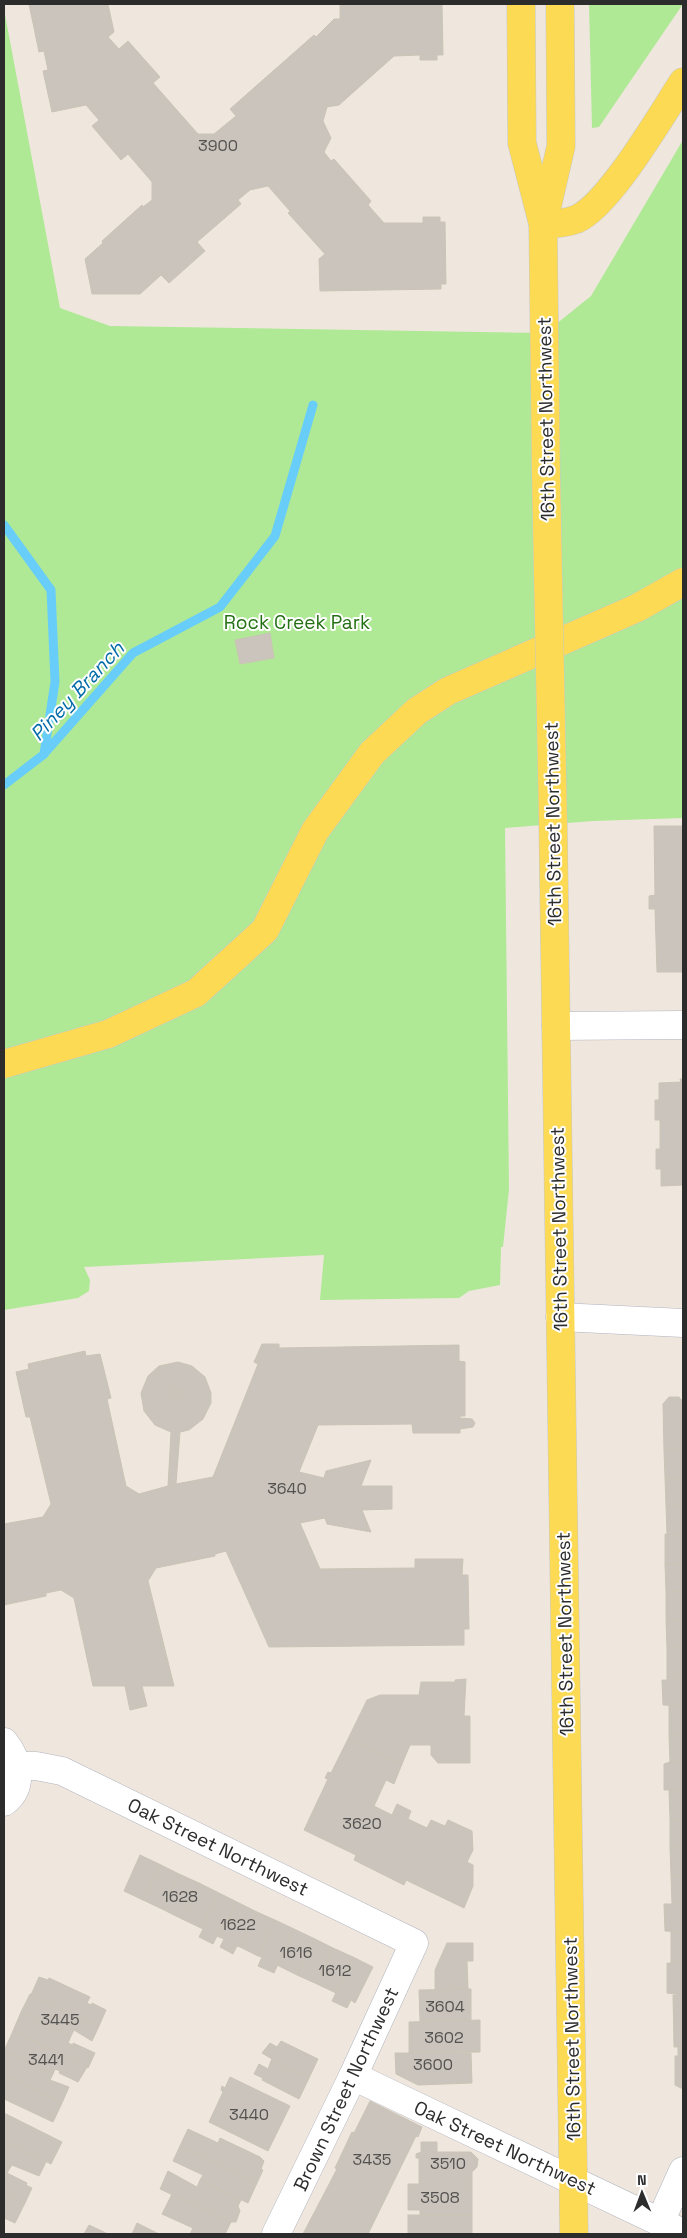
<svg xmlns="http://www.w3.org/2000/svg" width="687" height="2238" viewBox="0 0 687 2238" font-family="'Space Grotesk',sans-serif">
<rect width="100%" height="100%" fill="#efe7dd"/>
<g fill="#afe995">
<path d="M589,4h94l-84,123 -7,1z"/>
<path d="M4,9l56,299 50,18 435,7 46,-37 92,-156v678l-90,3 -88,7 4,361 -6,58h-2l-1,38 -31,6 -10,7 -139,2 4,-45 -240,12 6,13 -1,11 -11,7 -74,12z"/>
</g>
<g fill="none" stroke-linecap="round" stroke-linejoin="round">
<g stroke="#68cef9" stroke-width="9">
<path d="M4,525l47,65 4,92 -11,72"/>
<path d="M4,785l39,-30 90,-102 87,-46 55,-71 38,-131"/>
</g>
</g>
<g fill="#cac4bc" stroke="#cac4b6" fill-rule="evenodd">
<path d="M29,4h79l6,28 -6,5 11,12 9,-8 32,36 -7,6 45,51h16l22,-18 -6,-7 84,-74 2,2 18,-18h6v-15h102l1,51h-6v5h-17v-5l-26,1 -55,49 -12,2 -4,14 8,17 -7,14 7,9 3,-2 37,42 -3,4 16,18h39v-6h17v5h5l1,62h-5v5l-121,2 -1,-32 6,-5 -37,-41 2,-2 -22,-25 -18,4 -12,10 3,4 -44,38 8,9 -36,32 -8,-8 -21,19h-48l-7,-35 18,-16 -1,-2 40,-36 1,2 9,-7v-18l-24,-28 -7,6 -29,-34 7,-6 -13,-15 -34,7 -9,-41 5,-1 -4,-19 -5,1z"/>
<path d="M270,633l4,25 -34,6 -5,-24z"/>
<path d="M654,826h29v146h-26l-2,-63h-6v-13l6,-1z"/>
<path d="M680,1079h3v106l-22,1v-17h-5v-20h4v-29h-5v-20h4v-17l22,-1z"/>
<path d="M262,1344h17v4l180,-3v16l6,1v54h-5v2l12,1 3,4 -2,4 -13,2v4h-47l-1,-9 -94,1 -19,47 25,6 2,-7 45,-11 -10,26h31v23l-30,1 9,22 -44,-8 -2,-6 -25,5 20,46 95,-1v-9h48l-1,16h6l1,54h-5v16l-195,2 -43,-96 -11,3v2l-59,12 -8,13 26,105h-32l5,20 -17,4 -5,-24h-32l-19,-88 -13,-8 -15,3v3l-42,9v-81l39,-7 8,-13 -21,-87h-4l-10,-45 13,-3 -1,-5 57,-13 1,5 14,-2 11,44 -4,1 19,87 13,8 29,-8 3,-54 -16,-7 -11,-14 -3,-18 7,-17 11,-10 19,-4 14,4 13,11 6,16v10l-8,16 -14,11 -9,2 -4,52 37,-7 45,-113 -4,-2zM177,1388l3,2 1,6 -1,4 -6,1 -3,-6z"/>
<circle cx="176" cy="1395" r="6"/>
<path d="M669,1397h10l4,5v48h-19l-1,-46z"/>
<path d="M664,1450h19v28h-18z"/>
<path d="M665,1478h18v28h-17z"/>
<path d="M666,1506h17v28h-16z"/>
<path d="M665,1534h18v29l-18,1z"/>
<path d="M683,1563v28l-17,1 -1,-28z"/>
<path d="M683,1591v29h-17v-28z"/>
<path d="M666,1620h17v28h-16z"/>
<rect x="667" y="1648" width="16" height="29"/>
<path d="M667,1677h16v29l-20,-1 -1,-25h5z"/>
<path d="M466,1679l-2,37h6v47h-32l-7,-8v-10h-21l-8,19 -54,-25 19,-39 13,-5h39l2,-13h34v-2z"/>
<path d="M669,1706h14v28l-14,1z"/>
<path d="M683,1734v28h-13l-1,-27z"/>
<path d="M348,1739l54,25 -8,20 -8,-4 -12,26 18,9 5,-11 14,7 -3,8 19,9 4,-8 14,6 3,-6 24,11 1,19 -6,12 6,3v21l-9,22 -58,-28 -2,5 -50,-25 2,-5 -52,-25 24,-51 -3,-1 3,-6 3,1z"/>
<path d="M670,1762h13v28h-19v-26z"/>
<path d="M669,1790h14v29h-13z"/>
<rect x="670" y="1819" width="13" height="28"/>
<path d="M670,1847h13v29h-12z"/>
<path d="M140,1855l21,10 -18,35 -19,-9z"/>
<path d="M161,1865l18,9 -17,35 -19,-9z"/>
<path d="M179,1874l20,9 -17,36 -20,-10z"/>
<path d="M671,1876h12v28h-11z"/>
<path d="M199,1883l20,10 -18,35 -19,-9z"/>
<path d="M219,1893l18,9 -18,35 -2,-1 -4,8 -14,-7 4,-8 -2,-1z"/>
<path d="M237,1902l20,10 -17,35 -3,-1 -4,8 -13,-7 4,-8 -5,-2z"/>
<path d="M664,1904h19v28l-18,-1z"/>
<path d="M257,1912l18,8 -17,36 -18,-9z"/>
<path d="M275,1920l19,9 -20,44 -16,-7 4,-9 -4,-1z"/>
<path d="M294,1929l21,10 -18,36 -20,-10z"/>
<rect x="671" y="1932" width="12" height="29"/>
<path d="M315,1939l18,9 -16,36 -20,-9z"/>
<path d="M447,1943h26v18h-6l1,28 -33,1v-20z"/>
<path d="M333,1948l20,9 -17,36 -19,-9z"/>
<path d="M353,1957l20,10 -18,36 -4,-3 -4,8 -15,-7z"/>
<path d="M671,1961h12v34l-16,-2v-30h4z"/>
<path d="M39,1977l9,3 1,-2 41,19 -3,6 4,2 1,-2 14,7 -7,16 -68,-31z"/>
<path d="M471,1989v32h-51l-1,-31z"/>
<path d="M30,1994l69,32 -7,15 -18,-11 -3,6 -50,-24z"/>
<path d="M673,1995h10v52h-9z"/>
<path d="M21,2012l50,24 -3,7 5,2v-2l22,10 -7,15 -75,-37z"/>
<path d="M480,2020v32l-71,1v-31z"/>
<path d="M13,2031l74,36 -9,15 -19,-9 1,-2 -5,-2 -2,5 -49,-23z"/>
<path d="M281,2041l37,18 -9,19 -38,-17 1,-2 -10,-6 8,-10 7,4z"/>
<path d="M678,2047h5v42l-8,-4v-29h3z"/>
<path d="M4,2051l49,23 -3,6 19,7 -7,16 -58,-28z"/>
<path d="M395,2053h76l1,30 -54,2 -22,-11z"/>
<path d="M271,2061l38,17 -10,21 -37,-19 1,-2 -9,-4 5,-10 9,5z"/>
<path d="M4,2075l58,28 -9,19 -49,-23z"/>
<path d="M230,2077l60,29 -22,45 -59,-29 14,-30 -2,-2 1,-4 3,2z"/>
<path d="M370,2101l52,26 -4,10 -2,-1 -48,98h-65l34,-65 -2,-1 17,-36 2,1z"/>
<path d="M4,2113l58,29 -11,22 -47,-23z"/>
<path d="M188,2129l30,14 2,-5 40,19 4,4 -3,8 2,1 -6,13 -77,-37z"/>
<path d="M4,2141l42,21 -7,14 -27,-11 -2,3 -6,-2z"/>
<path d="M421,2142h16v10h34l7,7 -1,8 -5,5v12h-53v-26h-3v-4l5,-2z"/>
<path d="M180,2146l77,37 -9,20 -48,-23 3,-5 -30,-14z"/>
<path d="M4,2166l6,2 -3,5 20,10 -1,2 6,3 -7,15 -21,-10z"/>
<path d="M168,2171l29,16 3,-7 41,20 -3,6 2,5 -4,11h-5l-71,-33z"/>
<path d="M408,2184h64v31h-52v-5h-12z"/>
<path d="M4,2193l21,10 -10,20 -11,-5z"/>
<path d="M172,2194l59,28 -6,12h-35l3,-6 -31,-14z"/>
<rect x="408" y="2215" width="64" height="19"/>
<path d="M137,2223l22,11h-27z"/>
<path d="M89,2225l19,9h-24z"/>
</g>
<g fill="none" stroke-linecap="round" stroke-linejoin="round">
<defs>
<g id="minor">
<path d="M4,1742c14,17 21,44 0,60"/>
<path d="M17,1766h19l26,5 352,172 -61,133 -77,158"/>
<path d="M353,2076l330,157"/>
<path d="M660,2222l23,-51"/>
</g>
<g id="tertiary">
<path d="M556,1026l127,-1"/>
<path d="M560,1317l123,6"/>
</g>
<g id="primary">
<path d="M521,4l1,139 21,81 3,251"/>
<path d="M544,220l17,-74 -1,-142"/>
<path d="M543,224c11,0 24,-1 34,-5 33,-15 85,-105 106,-137"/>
<path d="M553,823l21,1411"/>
<path d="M4,1064l104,-30 88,-41 69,-63 50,-99 57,-78 45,-42 31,-20 189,-83 46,-26"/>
</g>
</defs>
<use href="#minor" stroke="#b1b3c0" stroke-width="29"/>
<use href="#tertiary" stroke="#b1b3c0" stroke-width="29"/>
<use href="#primary" stroke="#c8c8c8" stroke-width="29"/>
<use href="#minor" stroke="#fff" stroke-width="28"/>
<use href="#tertiary" stroke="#fff" stroke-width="28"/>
<use href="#primary" stroke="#fcda54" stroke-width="28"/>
<defs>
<path id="primary-bridge" d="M546,475l7,348"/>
</defs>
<use href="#primary-bridge" stroke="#c8c8c8" stroke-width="29" stroke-linecap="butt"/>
<use href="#primary-bridge" stroke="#fcda54" stroke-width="28"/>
</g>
<g text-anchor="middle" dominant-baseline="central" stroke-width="4" stroke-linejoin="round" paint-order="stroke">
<g font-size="16" fill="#545250">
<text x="218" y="145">3900</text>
<text x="287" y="1488">3640</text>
<text x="362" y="1823">3620</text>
<text x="180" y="1896">1628</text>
<text x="238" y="1924">1622</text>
<text x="296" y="1952">1616</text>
<text x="335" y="1970">1612</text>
<text x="445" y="2006">3604</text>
<text x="60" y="2019">3445</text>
<text x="444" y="2037">3602</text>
<text x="46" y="2059">3441</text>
<text x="433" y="2064">3600</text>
<text x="249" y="2114">3440</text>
<text x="372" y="2159">3435</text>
<text x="448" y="2163">3510</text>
<text x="440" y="2197">3508</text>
</g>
<g font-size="19" fill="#2c2c2c" stroke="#fff">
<text transform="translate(546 419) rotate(-91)">16th Street Northwest</text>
<text transform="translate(553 824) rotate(-91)">16th Street Northwest</text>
<text transform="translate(559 1229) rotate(-91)">16th Street Northwest</text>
<text transform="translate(565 1634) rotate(-91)">16th Street Northwest</text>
<text transform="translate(218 1847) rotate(26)">Oak Street Northwest</text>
<text transform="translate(572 2039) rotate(-91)">16th Street Northwest</text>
<text transform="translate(346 2089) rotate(-65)">Brown Street Northwest</text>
<text transform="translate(505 2148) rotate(25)">Oak Street Northwest</text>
</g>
<g font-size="19" fill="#247014" stroke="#fff">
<text x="297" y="622">Rock Creek Park</text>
</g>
<g font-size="20" font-style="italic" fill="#026ba9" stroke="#fff">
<text transform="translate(77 691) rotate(-47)">Piney Branch</text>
</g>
</g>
<rect width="687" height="2238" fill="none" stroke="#2c2c2c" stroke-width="10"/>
<g transform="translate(642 2193) rotate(359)" stroke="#ffffff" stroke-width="4" paint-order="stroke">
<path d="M0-4L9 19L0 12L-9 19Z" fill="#2c2c2c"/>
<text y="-8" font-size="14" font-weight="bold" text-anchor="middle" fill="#2c2c2c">N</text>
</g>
</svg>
